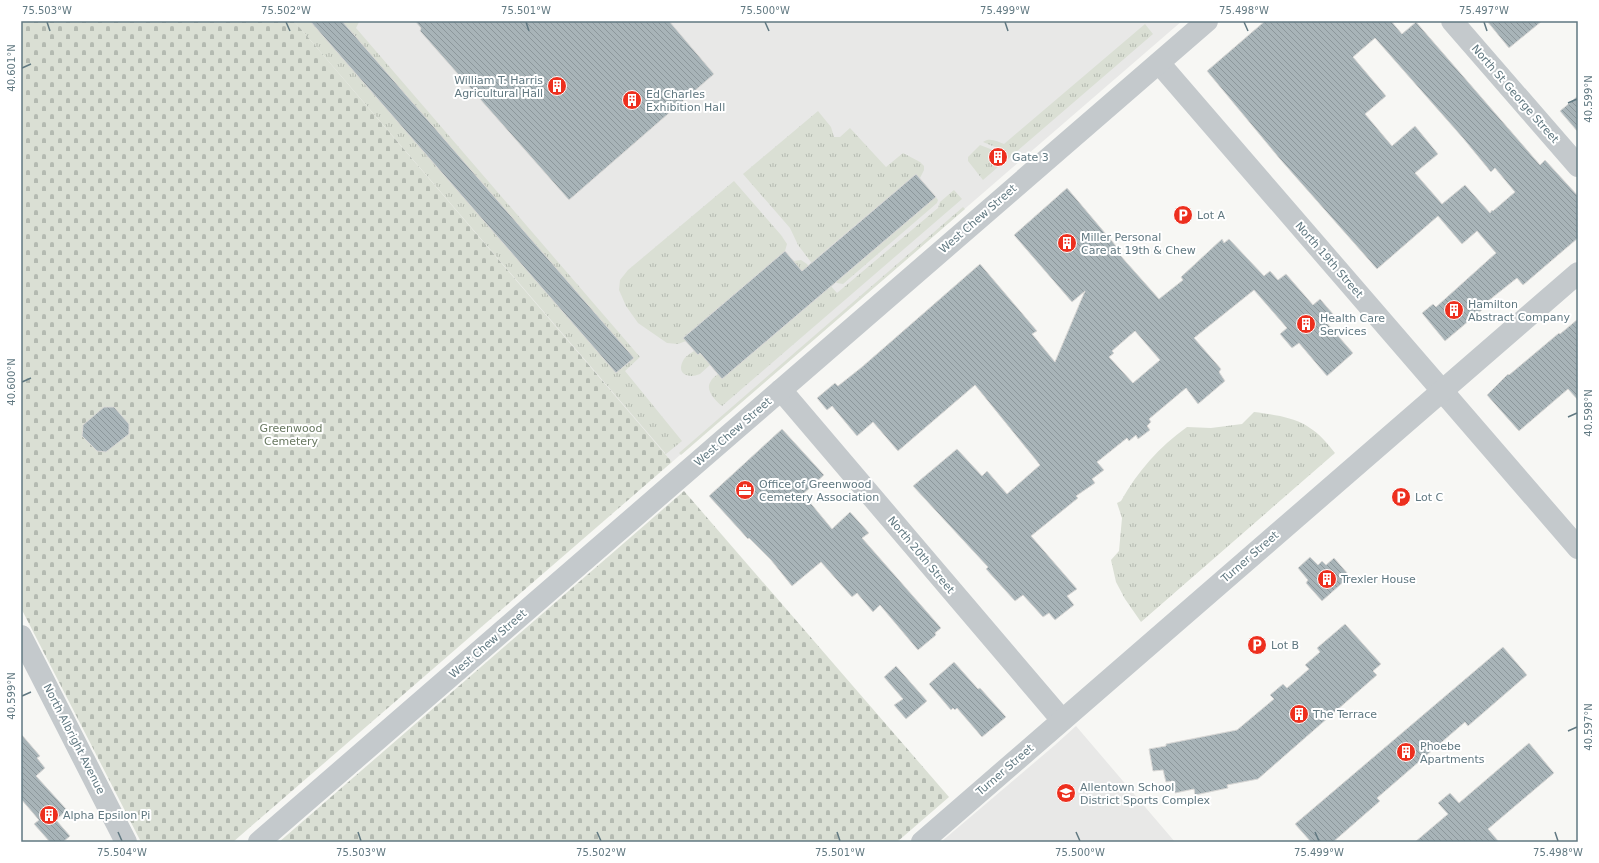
<svg xmlns="http://www.w3.org/2000/svg" width="1599" height="863" viewBox="0 0 1599 863" font-family="'DejaVu Sans',sans-serif">
<defs>
<pattern id="grass-tufts" width="24" height="20" patternUnits="userSpaceOnUse"><rect width="24" height="20" fill="#dadfd4"/><path d="M3 7l-1-3M5 7V3M7 7l1-3M15 17l-1-3M17 17v-4M19 17l1-3" fill="none" stroke="#b4bab1"/></pattern>
<pattern id="cemetery-stones" width="16" height="16" patternUnits="userSpaceOnUse"><rect width="16" height="16" fill="#dadfd4"/><path d="M2 7V4a2 2 0 0 1 4 0v3zM10 15v-3a2 2 0 0 1 4 0v3z" fill="#b4bab1"/></pattern>
<pattern id="building-back-hatch" width="6" height="6" patternUnits="userSpaceOnUse"><rect width="6" height="6" fill="#a8b4b8"/><path d="M-1 5l2 2M0 0l6 6M5-1l2 2" fill="none" stroke="#8c979b"/></pattern>
</defs>
<rect width="100%" height="100%" fill="#f7f7f4"/>
<g fill="#e8e8e7">
<path d="M294,21h888l-510,441z"/>
<path d="M1076,726l99,116h-234l114,-97z"/>
</g>
<g fill="url(#grass-tufts)">
<path d="M294,21h64l1,1 -3,6 284,329 -15,14 57,70 -16,13z"/>
<path d="M1145,24l8,10 -145,125 -8,-10 -17,-7c7,-5 15,0 21,2z"/>
<path d="M818,111l13,16 3,10h6l10,-9 36,39 17,-14 17,9 4,4v4l-4,8 -4,-4 -96,81 2,4 -8,7 -16,-21 -8,-17 -47,-54z"/>
<path d="M980,145l13,5v4l-4,4 9,9 -15,13 -15,-19v-4z"/>
<path d="M734,181l47,54 6,9 -2,7 -102,87 3,3 -8,3 -11,-1 -29,-20 -12,-17 -7,-16 1,-10 8,-10z"/>
<path d="M954,190l8,9 -240,207c-6,-5 -18,-16 -11,-25 1,-3 5,-5 7,-7l5,4 98,-83 2,-18 14,16 101,-85 2,-6z"/>
<path d="M936,197l2,3 -1,3 -94,81 -6,-1 -3,-3 6,-1z"/>
<path d="M963,207l2,2 -284,246 -2,-2z"/>
<path d="M801,260l6,4 6,8 -113,102c-12,5 -25,0 -16,-15 2,-3 7,-6 10,-8l4,4 101,-87 -6,-7z"/>
<path d="M1254,412c39,5 57,9 81,41l-194,169 -16,-23 -9,-17 -5,-22 8,-9 3,-33 -5,-15 4,-2c17,-30 38,-54 66,-74l24,1 31,-4z"/>
</g>
<g fill="url(#cemetery-stones)">
<path d="M21,21h273l378,441 -439,380h-92l-120,-234z"/>
<path d="M684,491l265,306 -52,45h-618z"/>
</g>
<g fill="url(#building-back-hatch)" stroke="#d9d8d6" fill-rule="evenodd">
<path d="M310,21h32l292,337 -18,15z"/>
<path d="M415,21h254l45,53 -145,126 -149,-169 1,-3z"/>
<path d="M1265,21h126l11,13 14,-12 124,143 5,-5 33,36v42l-55,47 -6,-7 -29,23 2,2 -45,38 -23,-28 11,-9 3,3 60,-54 -19,-22 -15,13 -24,-28 -61,53 -97,-110 -73,-88zM1375,38l88,100 28,34 4,-4 20,24 -22,19 -1,-1 -2,3 -25,-28 -23,19 -27,-31 23,-19 -23,-28 -23,20 -27,-32 21,-18 -33,-39z"/>
<path d="M1487,21h55l-33,27z"/>
<path d="M1578,96v36l-18,-21z"/>
<path d="M916,174l20,23 -214,182 -22,-26 -2,2 -15,-17 102,-87 17,20z"/>
<path d="M1067,188l54,64 -2,2 40,45 24,-19 -2,-3 41,-38 2,4 5,-4 35,37 6,-5 8,9 8,-6 27,31 7,-6 13,15 -8,7 28,32 -26,23 -28,-33 -7,5 -12,-14 7,-6 -33,-38 -60,48 27,31 -2,3 6,9 -27,23 -12,-16 -37,31 2,3 -4,4 3,4 -12,9 -2,-4 -7,6 -2,-3 -30,24 7,8 -12,9 3,4 -19,13 2,2 -47,38 46,53 -10,7 7,9 -19,15 -6,-7 -6,4 -20,-22 -8,6 -29,-32 2,-2 -75,-81 44,-37 25,27 5,-5 20,23 33,-29 -65,-80 -77,66 -25,-29 -16,14 -25,-30 -5,4 -10,-12 18,-15 3,3 24,-19 118,-103 57,67 -5,3 23,28 30,-71 -13,11 -58,-67zM1135,331l25,29 -27,23 -24,-26 5,-4 -2,-2z"/>
<path d="M1578,319v81l-10,-11 -49,42 -32,-36 21,-21 1,1 50,-42 1,1z"/>
<path d="M104,407h10l15,17v10l-23,18 -9,-1 -15,-15 1,-11z"/>
<path d="M782,429l42,46 -21,19 29,35 18,-17 19,21 -7,5 79,90 -6,5 1,2 -18,15 -38,-45 -7,7 -16,-19 -5,4 -31,-35 -29,24 -21,-26 -22,-22 -1,1 -39,-43z"/>
<path d="M1310,557l8,8 4,-4 4,4 8,-7 14,16 -1,1 2,2 -27,24 -16,-18 2,-3 -10,-12z"/>
<path d="M1345,624l36,40 -8,7 4,4 -119,104 -31,6 1,3 -33,7 -1,-6 -19,4 -2,-12 -7,1 -3,-12 -10,1 -4,-22 17,-3v-2l71,-14 37,-31 -4,-4 13,-11 4,4 22,-19 -4,-4 15,-13 -3,-4z"/>
<path d="M1503,647l24,28 -59,51 -3,-4 -88,76 3,3 -47,41h-22l-16,-18z"/>
<path d="M954,662l24,27 2,-1 26,29 -24,20 -25,-29 -2,2 -2,-2 -2,2 -22,-26z"/>
<path d="M896,666l31,35 -21,18 -12,-14 9,-6 -19,-22z"/>
<path d="M21,734l19,22 -3,2 8,10 -9,8 31,34 -11,10 14,16 -7,6h-13l-16,-18 5,-4 -18,-21z"/>
<path d="M1529,743l25,30 -66,56 11,13h-84l33,-28 -10,-11 12,-10 9,10z"/>
</g>
<g fill="none" stroke-linecap="round" stroke-linejoin="round">
<g stroke="#c4c9cc" stroke-width="22">
<path d="M1452,21l126,145"/>
<path d="M1159,63l419,485"/>
<path d="M781,390l281,330"/>
<path d="M21,636l105,206"/>
<path d="M259,842l948,-821"/>
<path d="M922,842l656,-569"/>
</g>
</g>
<path fill="none" stroke="#607881" stroke-width="1.5" d="M47,22l3,9M286,22l4,9M526,22l3,9M765,22l4,9M1005,22l3,9M1244,22l4,9M1484,22l3,9M22,68l9,-4M1568,103l9,-4M22,382l9,-4M1568,417l9,-4M22,696l9,-4M1568,731l9,-4M118,832l4,9M358,832l3,9M597,832l4,9M837,832l3,9M1076,832l4,9M1315,832l4,9M1555,832l3,9"/>
<defs>
<symbol id="building-disc" viewBox="-11 -11 22 22"><circle r="9.5" fill="#ed2f1e" stroke="#fff"/><path d="M-4-6H4V6H1V3H-1V6H-4ZM-2.5-4.3h1.7v1.8h-1.7ZM.8-4.3h1.7v1.8H.8ZM-2.5-1h1.7V.8h-1.7ZM.8-1h1.7V.8H.8Z" fill="#fff"/></symbol>
<symbol id="parking-disc" viewBox="-11 -11 22 22"><circle r="9.5" fill="#ed2f1e" stroke="#fff"/><path d="M-3.5-5.5H1a3.5 3.5 0 0 1 0 7H-1V5.5H-3.5ZM-1-3.4V-.6H.8a1.4 1.4 0 0 0 0-2.8Z" fill="#fff"/></symbol>
<symbol id="office-disc" viewBox="-11 -11 22 22"><circle r="9.5" fill="#ed2f1e" stroke="#fff"/><path d="M-6-3h4V-5.5h4V-3h4V5H-6ZM-1-4.5V-3h2v-1.5ZM-6 0V1H6V0Z" fill="#fff"/></symbol>
<symbol id="school-disc" viewBox="-11 -11 22 22"><circle r="9.5" fill="#ed2f1e" stroke="#fff"/><path d="M0-5L7-2L0 1L-7-2ZM-4 1L0 2.5L4 1V4Q0 6-4 4Z" fill="#fff"/></symbol>
</defs>
<g fill-rule="evenodd">
<use href="#building-disc" x="546" y="75" width="22" height="22"/>
<use href="#building-disc" x="621" y="89" width="22" height="22"/>
<use href="#building-disc" x="987" y="146" width="22" height="22"/>
<use href="#parking-disc" x="1172" y="204" width="22" height="22"/>
<use href="#building-disc" x="1056" y="232" width="22" height="22"/>
<use href="#building-disc" x="1443" y="299" width="22" height="22"/>
<use href="#building-disc" x="1295" y="313" width="22" height="22"/>
<use href="#office-disc" x="734" y="479" width="22" height="22"/>
<use href="#parking-disc" x="1390" y="486" width="22" height="22"/>
<use href="#building-disc" x="1316" y="568" width="22" height="22"/>
<use href="#parking-disc" x="1246" y="634" width="22" height="22"/>
<use href="#building-disc" x="1288" y="703" width="22" height="22"/>
<use href="#building-disc" x="1395" y="741" width="22" height="22"/>
<use href="#school-disc" x="1055" y="782" width="22" height="22"/>
<use href="#building-disc" x="38" y="804" width="22" height="22"/>
</g>
<g text-anchor="middle" dominant-baseline="central" stroke-width="4" stroke-linejoin="round" paint-order="stroke">
<g font-size="11" fill="#607881" stroke="#fff" text-anchor="start">
<text x="543" y="80" text-anchor="end">William T. Harris<tspan x="543" dy="13">Agricultural Hall</tspan></text>
<text x="646" y="94">Ed Charles<tspan x="646" dy="13">Exhibition Hall</tspan></text>
<text x="1012" y="157">Gate 3</text>
<text x="1197" y="215">Lot A</text>
<text x="1081" y="237">Miller Personal<tspan x="1081" dy="13">Care at 19th &amp; Chew</tspan></text>
<text x="1468" y="304">Hamilton<tspan x="1468" dy="13">Abstract Company</tspan></text>
<text x="1320" y="318">Health Care<tspan x="1320" dy="13">Services</tspan></text>
<text x="759" y="484">Office of Greenwood<tspan x="759" dy="13">Cemetery Association</tspan></text>
<text x="1415" y="497">Lot C</text>
<text x="1341" y="579">Trexler House</text>
<text x="1271" y="645">Lot B</text>
<text x="1313" y="714">The Terrace</text>
<text x="1420" y="746">Phoebe<tspan x="1420" dy="13">Apartments</tspan></text>
<text x="1080" y="787">Allentown School<tspan x="1080" dy="13">District Sports Complex</tspan></text>
<text x="63" y="815">Alpha Epsilon Pi</text>
</g>
<g font-size="11" fill="#607881" stroke="#fff">
<text transform="translate(1515 94) rotate(49)">North St George Street</text>
<text transform="translate(978 219) rotate(-41)">West Chew Street</text>
<text transform="translate(1329 260) rotate(49)">North 19th Street</text>
<text transform="translate(733 432) rotate(-41)">West Chew Street</text>
<text transform="translate(921 555) rotate(50)">North 20th Street</text>
<text transform="translate(1250 557) rotate(-41)">Turner Street</text>
<text transform="translate(488 644) rotate(-41)">West Chew Street</text>
<text transform="translate(74 739) rotate(63)">North Albright Avenue</text>
<text transform="translate(1005 770) rotate(-41)">Turner Street</text>
</g>
<g font-size="11" fill="#687860" stroke="#fff">
<text x="291" y="428">Greenwood<tspan x="291" dy="13">Cemetery</tspan></text>
</g>
</g>
<rect width="1599" height="863" fill="none" stroke="#ffffff" stroke-width="44"/>
<rect x="22" y="22" width="1555" height="819" fill="none" stroke="#607881" stroke-width="1.5"/>
<g font-size="10" text-anchor="middle" fill="#607881">
<text x="47" y="14">75.503°W</text>
<text x="286" y="14">75.502°W</text>
<text x="526" y="14">75.501°W</text>
<text x="765" y="14">75.500°W</text>
<text x="1005" y="14">75.499°W</text>
<text x="1244" y="14">75.498°W</text>
<text x="1484" y="14">75.497°W</text>
<text transform="translate(11 68) rotate(-90)" y="4">40.601°N</text>
<text transform="translate(1588 99) rotate(-90)" y="4">40.599°N</text>
<text transform="translate(11 382) rotate(-90)" y="4">40.600°N</text>
<text transform="translate(1588 413) rotate(-90)" y="4">40.598°N</text>
<text transform="translate(11 696) rotate(-90)" y="4">40.599°N</text>
<text transform="translate(1588 727) rotate(-90)" y="4">40.597°N</text>
<text x="122" y="856">75.504°W</text>
<text x="361" y="856">75.503°W</text>
<text x="601" y="856">75.502°W</text>
<text x="840" y="856">75.501°W</text>
<text x="1080" y="856">75.500°W</text>
<text x="1319" y="856">75.499°W</text>
<text x="1558" y="856">75.498°W</text>
</g>
</svg>
